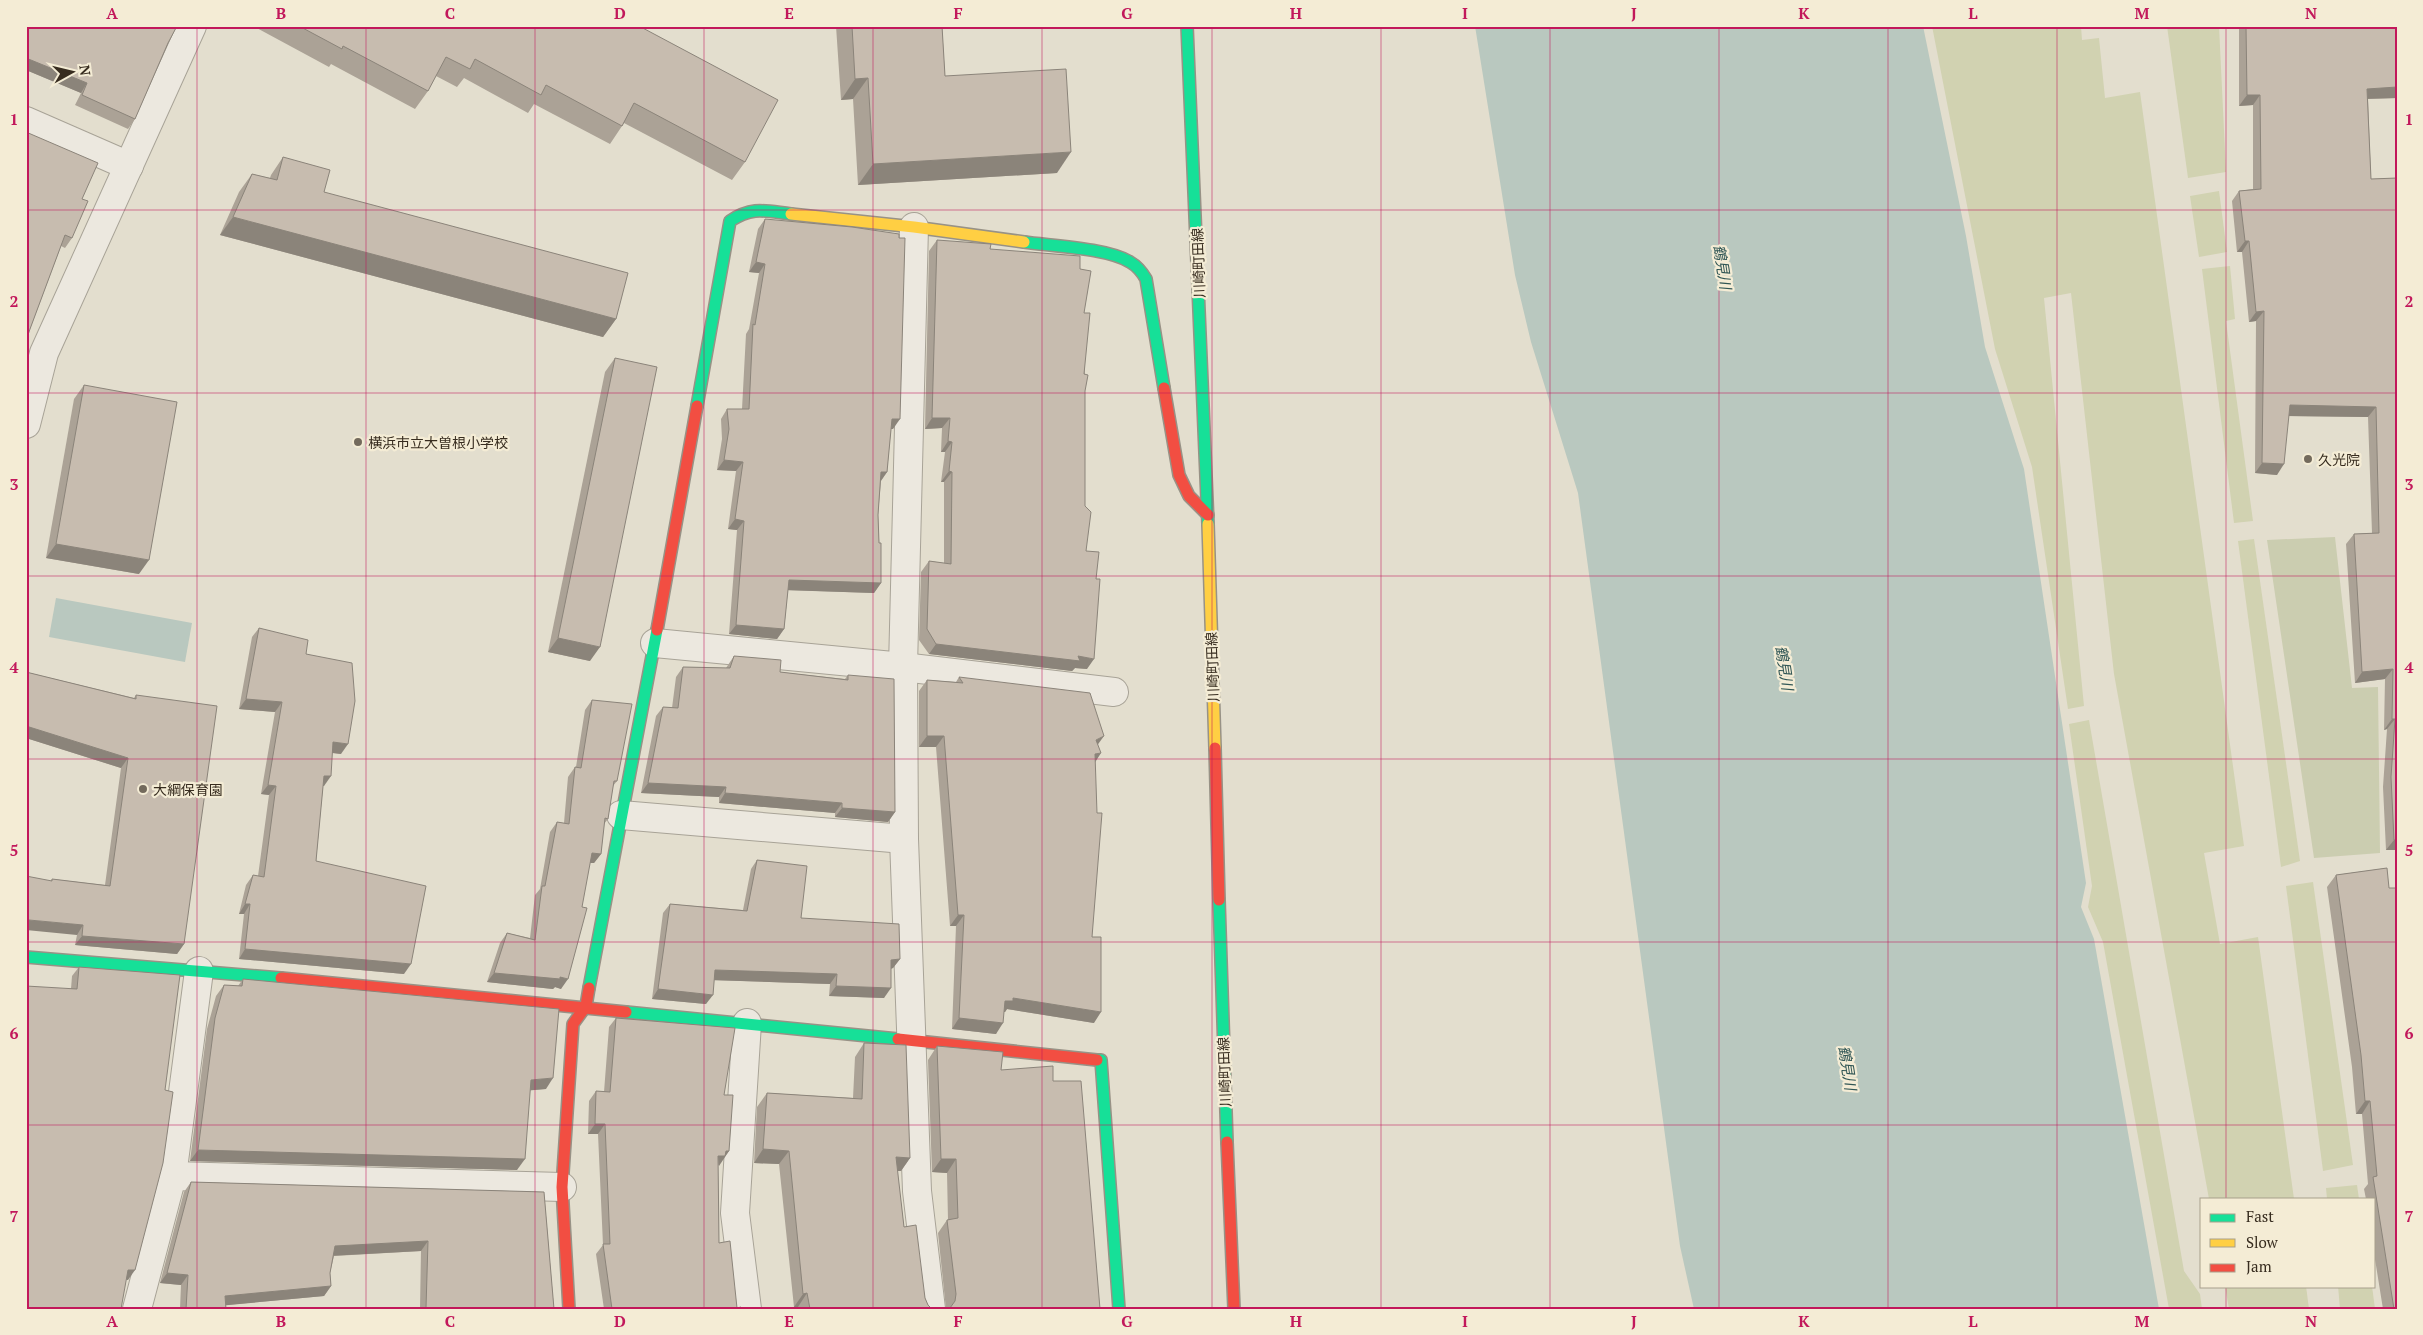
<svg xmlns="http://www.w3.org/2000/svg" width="2423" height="1335" viewBox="0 0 2423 1335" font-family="'PT Serif','Noto Sans JP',serif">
<rect width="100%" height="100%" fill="#e3dece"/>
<g fill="#d1d2b1">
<path d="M1932,26h149l1,14 17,-2 6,60 35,-6 104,754 -40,7 16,91 38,-7 36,262h-85l-95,-525 -43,-381 -27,5 40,408 -16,3 -36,-242 -37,-118z"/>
<path d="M2167,26h52l7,146 -38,6z"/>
<path d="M2219,191l8,61 -28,5 -9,-61z"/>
<path d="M2230,266l5,53 -9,2 27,200 -19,2 -32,-254z"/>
<path d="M2254,539l46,322 -19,6 -43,-326z"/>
<path d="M2089,720l95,551 16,23 2,15h-33l-66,-367 -15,-35 4,-21 -23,-162z"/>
<path d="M2313,882l40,283 -30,6 -37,-285z"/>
<path d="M2357,1185l2,14h-32l-1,-11z"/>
<path d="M2225,1286h81l3,23h-80z"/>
<path d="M2338,1286h34l3,23h-35z"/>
</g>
<path fill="#cbcdb0" d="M2335,537l17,151 26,-1 2,166 -66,5 -47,-318z"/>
<g fill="#b9c8bf">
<path d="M1475,26h448l43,210 19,111 39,122 62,414 -5,24 13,32 65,370h-465l-14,-63 -102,-753 -47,-151 -16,-67z"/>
<path d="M56,598l136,25 -7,39 -136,-25z"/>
</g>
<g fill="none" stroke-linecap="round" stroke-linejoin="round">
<defs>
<g id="street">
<path d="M26,121l103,45"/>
<path d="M914,227l-11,440 1,172 13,352 14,118"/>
<path d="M26,424l18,-71 148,-327"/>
<path d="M655,643l248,24 211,25"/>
<path d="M621,815l283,24"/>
<path d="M172,1176l390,11"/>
<path d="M137,1309l35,-133 27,-205"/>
<path d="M747,1309l-12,-96 12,-190"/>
</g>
<g id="fast">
<path d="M1187,26l21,498"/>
<path d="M1024,242c28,4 83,6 106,20 7,4 12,10 16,17l18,109"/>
<path d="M697,406l33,-185c23,-15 35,-10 61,-7"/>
<path d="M1219,900l8,242"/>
<path d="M26,957l255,21"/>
<path d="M589,988l68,-358"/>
<path d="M626,1012l272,27"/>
<path d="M1097,1060h4l18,249"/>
</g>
<g id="slow">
<path d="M791,214l123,13 110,15"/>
<path d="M1208,524l7,224"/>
</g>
<g id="jam">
<path d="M1164,388l15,87 10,21 19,19"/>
<path d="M657,630l40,-224"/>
<path d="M1215,748l4,152"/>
<path d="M281,978l345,34"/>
<path d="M898,1039l199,21"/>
<path d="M1227,1142l7,167"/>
<path d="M569,1309l-7,-122 11,-163 13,-18 3,-18"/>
</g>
</defs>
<use href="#street" stroke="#a8a397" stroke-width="30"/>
<use href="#fast" stroke="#989286" stroke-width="14"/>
<use href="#slow" stroke="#989286" stroke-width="14"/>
<use href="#jam" stroke="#989286" stroke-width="14"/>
<use href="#street" stroke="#ece8df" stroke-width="28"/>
<use href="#fast" stroke="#16e098" stroke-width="11"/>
<use href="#slow" stroke="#ffcf43" stroke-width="11"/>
<use href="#jam" stroke="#f24e42" stroke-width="11"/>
</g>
<g fill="#aba296">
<path d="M26,26l142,17 -33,76 -7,10 -53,-24 6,-12 -55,-23z"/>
<path d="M253,26h386l106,136 -13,18 -108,-57 -14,21 -76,-40 -6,9 -64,-35 -7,9 -21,-11 -8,15 -13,18 -84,-45 -2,3z"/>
<path d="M836,26h106l3,50 112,97 -199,12 -5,-86 -12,1z"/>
<path d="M2239,26h158v72l-29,1 3,80 26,-1v672h-11l-3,-63 4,-58 -3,1 1,-51 -30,4 -9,-139 8,-10 18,-1 -4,-116 -79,-1 -12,59 -22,-2 1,-152 -7,1 -7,-70h-5l-5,-51 7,-10 14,-2v-84l-14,1z"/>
<path d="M26,132l56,67 -10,39 -7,10 -4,-2 -31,83z"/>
<path d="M283,157l41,35 292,127 -13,18 -383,-102 19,-43 13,-18 18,4 1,-3z"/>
<path d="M765,219l128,210h-2l-4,43 -6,9 -3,34 3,68 -7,10 -86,-3 -4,39 -7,10 -48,-5 8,-104 -9,-1 8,-58 -19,-1 5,-31 -1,-20 6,-10h15l4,-75 3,-5 10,-56 -10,-1 9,-43z"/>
<path d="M937,240l53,9 90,20 4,44 1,78v115l1,45 1,118 -12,-1 -3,3 -143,-17 -10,-14 2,-68 8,-11 15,2v-81h-3l4,-30h-4l1,-24 -17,1 4,-178z"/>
<path d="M615,358l-25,303 -42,-9 57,-280z"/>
<path d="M84,385l55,189 -93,-16 28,-159z"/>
<path d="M259,628l47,26 35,100 -9,-1 -8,33h-1l-7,75 88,113 -165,-15 5,-45h-5l7,-29 7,-10 5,1 11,-81 -8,-1 14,-82 -36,-3 13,-72z"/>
<path d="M734,656l46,16 65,7 3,-4 47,137 -7,10 -53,-5v-4l-116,-10v-6l-78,-4 15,-77 7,-9 9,1 4,-31 7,-10 43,1z"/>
<path d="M26,672l108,26 2,-3 48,249 -7,10 -102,-9 2,-10 -26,-54 1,-2 53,6 16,-117 -95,-30z"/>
<path d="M959,677l139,67 -3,17 -3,176 2,86 -87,-14 -2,3h-1l-8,22 -44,-5 4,-103h-6l-14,-179h-17v-56l8,-11 29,2z"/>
<path d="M592,700l25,81 -4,5 -5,33 -4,5 -3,30 -7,9h-4l-29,126 -6,-2 -2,2 -66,-7 13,-39 7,-10 23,5 5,-43 5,-6 10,-57 7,-10 7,1 4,-46 7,-10h1l9,-57z"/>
<path d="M757,860l44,58 99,41 -7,9 -2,1 -7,29 -55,-2 1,-12 -116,-4 -8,24 -54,-5 11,-86 7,-9 73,6 8,-41z"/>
<path d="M2387,868l10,441h-14l-9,-56v-54h-8l-2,-10 4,-5 -6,-70h-6l-4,-47 -25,-180 9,-12z"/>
<path d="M79,967l49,313h-1l-56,-291 1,-13z"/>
<path d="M243,979l303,110 -16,1 -13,80 -327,-9 17,-132 9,-33 8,-11 14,1z"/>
<path d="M616,1018l108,77 5,56 -11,15 1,77 18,65 5,1h-138l-8,-55 7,-9 -5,-111h-10l1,-33 7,-10 8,1 5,-65z"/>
<path d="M864,1043l46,115 -9,13h-4l7,56 21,71 3,7 4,4h-134v-2h-4l-15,-143 -25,-1 3,-56 10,-14 86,5 2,-41z"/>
<path d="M937,1046l64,24 52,11 47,228h-154l-8,-76 9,-13h1l-1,-47 -15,-1 -4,-112z"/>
<path d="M191,1182l353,10 10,117h-134l1,-58 -87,5 -4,17 1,13 -7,10 -98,9v4h-46l1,-24 -21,-2 24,-91z"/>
</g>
<g fill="#8b847a">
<path d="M26,58l61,25 -6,10 -55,-23z"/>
<path d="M868,78l-15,21 -12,1 14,-21z"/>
<path d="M2397,87v11l-37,1 7,-10z"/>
<path d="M2247,95h13l-7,10 -14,1z"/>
<path d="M1071,152l-14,21 -199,12 15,-21z"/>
<path d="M233,217l383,102 -13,18 -383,-102z"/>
<path d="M2245,241h4l-7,11h-5z"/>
<path d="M756,262l9,2 -6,9 -10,-1z"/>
<path d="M2264,311l-8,10 -7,1 7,-10z"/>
<path d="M2290,405l86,2 -8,10 -86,-1z"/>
<path d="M932,418h18l-8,10 -17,1z"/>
<path d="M892,419h8l-7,10h-8z"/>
<path d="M948,441l4,1 -7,10h-4z"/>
<path d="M724,460l19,2 -7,9 -19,-1z"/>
<path d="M2262,463l22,1 -7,11 -22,-2z"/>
<path d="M949,471l3,1 -8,10h-3z"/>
<path d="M881,472h6l-7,10z"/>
<path d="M735,519l9,2 -7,9 -9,-1z"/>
<path d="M56,544l93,16 -10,14 -93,-16z"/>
<path d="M789,580l92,3 -7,10 -92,-3z"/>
<path d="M736,625l48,4 -7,10 -48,-5z"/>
<path d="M558,638l42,9 -10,14 -42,-9z"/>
<path d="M936,644l142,12 16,3 -7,10 -12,-1 -3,3 -143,-17z"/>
<path d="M2393,669l-8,10 -30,4 7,-11z"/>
<path d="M246,699l36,3 -7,10 -36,-3z"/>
<path d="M2392,719h3l-8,10 -3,1z"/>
<path d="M26,726l102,32 -7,10 -95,-30z"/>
<path d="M927,736h17l-8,11h-17z"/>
<path d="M1104,736l-8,11v-7z"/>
<path d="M333,742l15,2 -7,10 -15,-2z"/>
<path d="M1101,753l-7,11 1,-10z"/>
<path d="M324,776h7l-7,10h-7z"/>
<path d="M648,783l78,4 -7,10 -78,-4z"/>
<path d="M268,785l8,1 -7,9 -8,-1z"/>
<path d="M725,793l117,10 -7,10 -116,-10z"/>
<path d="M842,808l53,4 -7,10 -53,-5z"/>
<path d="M2394,840h3v10h-11z"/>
<path d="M592,853l9,1 -7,9h-8z"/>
<path d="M245,904h5l-6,10h-5z"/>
<path d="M958,915h6l-8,11h-6z"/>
<path d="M29,920l54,5 -6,10 -51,-5v-9z"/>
<path d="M82,936l102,8 -7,10 -102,-9z"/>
<path d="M245,949l166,15 -7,10 -165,-15z"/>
<path d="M900,959l-7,9 -8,2 6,-10z"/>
<path d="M715,970l122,4 -7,10 -122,-4z"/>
<path d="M494,973l66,4 8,2 -7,10 -6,-2 -2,2 -66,-7z"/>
<path d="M836,986l55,2 -7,10 -55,-2z"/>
<path d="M658,989l55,6 -7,9 -54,-5z"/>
<path d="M1013,998l88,14 -7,11 -87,-14 -2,3h-8l8,-11z"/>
<path d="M959,1018l44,5 -7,11 -44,-5z"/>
<path d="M553,1078l-7,11 -23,2 8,-11z"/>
<path d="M2365,1101h5l-8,13h-6z"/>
<path d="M595,1124h10l-7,10h-10z"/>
<path d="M763,1149l26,2 -10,13 -25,-1z"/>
<path d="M198,1150l327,9 -8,11 -327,-9z"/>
<path d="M726,1151h3l-10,15 -1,-10z"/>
<path d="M896,1157l14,1 -9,13h-15z"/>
<path d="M941,1159h15l-9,14 -15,-1z"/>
<path d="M428,1241l-7,10 -93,5 7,-10z"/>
<path d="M128,1270h7l-7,10 -6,-1z"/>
<path d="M167,1273l21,2 -7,10 -21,-2z"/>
<path d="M331,1286l-7,10 -106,10 7,-10z"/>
<path d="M807,1293l-9,14h-4l9,-13z"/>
</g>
<g fill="#c7bcaf" stroke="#8b847a">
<path d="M26,26h151l-9,17 -33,76 -53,-24 5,-12 -61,-25z"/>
<path d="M299,26h340l139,74 -33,62 -111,-59 -12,23 -76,-41 -5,10 -66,-36 -5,10 -24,-12 -18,34 -85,-45 -1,3z"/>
<path d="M852,26h90l3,50 121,-7 5,83 -198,12 -5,-86 -13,1z"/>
<path d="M2246,26h151v61l-30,2 4,90 26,-1v662h-3l-3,-63 4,-58h-3l1,-50 -31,3 -8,-138 25,-1 -3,-126 -86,-2 -6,59 -22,-1 2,-152 -8,1 -7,-71h-4l-6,-50 22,-2 -1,-94h-13z"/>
<path d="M26,132l72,31 -16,36 6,2 -16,37 -7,-3 -35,94 -4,12z"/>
<path d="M283,157l47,13 -6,22 304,81 -12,46 -383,-102 19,-43 25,6z"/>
<path d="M765,219l87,8 47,7v4h6l-5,181h-8l-5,53h-6l-3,43 1,28h2v40l-92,-3 -5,49 -48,-4 8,-104 -9,-2 8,-57 -19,-2 5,-31 -2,-20h22l4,-85 2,1 10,-61 -9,-2z"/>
<path d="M937,240l54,4 -1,5 90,7v13l11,2 -7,42h6l-6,61 4,1 -3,16v115l6,6 -5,39 13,1 -3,27h4l-6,80 -16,-3 2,5 -144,-17 -9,-15 2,-68 22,3 1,-92 -3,-1 3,-29 -4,-1 2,-23h-18z"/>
<path d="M615,358l42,9 -57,280 -42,-9z"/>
<path d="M84,385l93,17 -28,158 -93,-16z"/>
<path d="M259,628l49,12 -2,14 46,9 3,38 -7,43 -15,-2 -2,34h-7l-8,85 110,25 -15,78 -166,-15 5,-45h-5l8,-29 11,2 12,-91 -8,-1 14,-83 -36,-3z"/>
<path d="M734,656l47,4 -1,12 68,8v-5l46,4 1,133 -53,-4v-5l-117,-10 1,-6 -78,-4 15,-76 15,1 5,-41 47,1z"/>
<path d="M26,672l110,27v-4l81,11 -33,238 -102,-8 1,-11 -54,-5 -3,1v-45l26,5v-2l58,7 18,-128 -102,-32z"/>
<path d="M959,677l131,16 14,43 -8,4 5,13 -6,1 2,59h5l-10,124h9v75l-88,-14v3h-8l-2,22 -44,-5 5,-103h-6l-14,-179h-17v-56l36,3z"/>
<path d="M592,700l40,4 -15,77h-3l-6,38 -3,-1 -4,36 -9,-1 -10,54 5,1 -19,71 -8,-2v2l-66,-6 13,-40 28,7 7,-54h3l12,-64 12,2 6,-57 6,1z"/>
<path d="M757,860l50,6 -6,52 98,6 1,35 -9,1v28l-55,-2 1,-12 -122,-4 -2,25 -55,-6 12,-85 77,7z"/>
<path d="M2387,868l2,20h8v421h-3l-21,-132 4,-1 -7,-75h-5l-4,-46 -25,-180z"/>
<path d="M79,967l101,8 -15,115 8,2 -10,71 -28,107h-7l-7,39h-95v-323l51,3z"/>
<path d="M243,979l316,30 -6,69 -22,2 -6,79 -327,-9 17,-132 9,-33 18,1z"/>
<path d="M616,1018l119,10 -11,67h9l-4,56h-3l-1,5h-7l1,87 11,-2 7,67 4,-1 1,2h-130l-9,-65h7l-5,-120h-10l1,-33 14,1z"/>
<path d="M864,1043l42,2 4,113 -14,-1 8,70 12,-2 9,73 3,7 4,4h-122l-3,-16 -4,1 -14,-143 -26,-2 4,-56 95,6z"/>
<path d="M937,1046l66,6 -2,18 52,-4v15h28l19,228h-152l2,-1 5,-7 1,-7 -9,-74 11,-2 -2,-59h-15z"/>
<path d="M191,1182l353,10 10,117h-135l7,-1 2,-67 -93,5 -5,27 1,13 -106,10 1,13h-40l2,-34 -21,-2z"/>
</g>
<path fill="none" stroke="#c2185b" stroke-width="1" stroke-opacity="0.55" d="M197,26v1283M366,26v1283M535,26v1283M704,26v1283M873,26v1283M1042,26v1283M1212,26v1283M1381,26v1283M1550,26v1283M1719,26v1283M1888,26v1283M2057,26v1283M2226,26v1173M26,210h2371M26,393h2371M26,576h2371M26,759h2371M26,942h2371M26,1125h2371M2226,1286v23"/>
<g fill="#736a5c" stroke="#f4ecd5" stroke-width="2">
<circle cx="358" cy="442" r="5"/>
<circle cx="2308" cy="459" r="5"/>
<circle cx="143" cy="789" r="5"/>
</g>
<g text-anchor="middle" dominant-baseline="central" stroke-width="4.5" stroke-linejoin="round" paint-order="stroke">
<g font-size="14" fill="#372c1f" stroke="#f4ecd5">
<text transform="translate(1198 263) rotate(-92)">川崎町田線</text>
<text transform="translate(1212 667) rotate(-92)">川崎町田線</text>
<text transform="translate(1224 1072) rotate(-92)">川崎町田線</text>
</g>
<g font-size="14" fill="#372c1f" stroke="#f4ecd5" text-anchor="start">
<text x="368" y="442">横浜市立大曽根小学校</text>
<text x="2318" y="459">久光院</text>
<text x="153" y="789">大綱保育園</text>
</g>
<g font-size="15" font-style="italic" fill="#305655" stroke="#f4ecd5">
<text transform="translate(1723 267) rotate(81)">鶴見川</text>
<text transform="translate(1785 668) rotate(81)">鶴見川</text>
<text transform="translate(1848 1068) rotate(81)">鶴見川</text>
</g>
</g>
<rect width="2423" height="1335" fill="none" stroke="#f4ecd5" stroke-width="55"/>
<rect x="2200" y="1198" width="175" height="90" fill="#f4ecd5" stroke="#a89f8c"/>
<rect x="2210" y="1214" width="25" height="8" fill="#16e098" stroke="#a89f8c"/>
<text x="2246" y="1222" font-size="15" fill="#372c1f">Fast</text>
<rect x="2210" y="1239" width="25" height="8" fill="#ffcf43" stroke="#a89f8c"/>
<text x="2246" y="1248" font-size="15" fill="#372c1f">Slow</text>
<rect x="2210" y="1264" width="25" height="8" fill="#f24e42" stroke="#a89f8c"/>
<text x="2246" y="1272" font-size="15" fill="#372c1f">Jam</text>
<g transform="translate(72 72) rotate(82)" stroke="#f4ecd5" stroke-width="4" paint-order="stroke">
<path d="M0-4L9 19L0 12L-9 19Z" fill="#372c1f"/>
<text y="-8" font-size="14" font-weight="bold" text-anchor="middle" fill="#372c1f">N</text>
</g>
<rect x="28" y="28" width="2368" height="1280" fill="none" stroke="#c2185b" stroke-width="2"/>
<g font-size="16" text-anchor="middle" font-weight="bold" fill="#c2185b">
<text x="112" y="19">A</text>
<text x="281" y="19">B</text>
<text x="450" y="19">C</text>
<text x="620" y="19">D</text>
<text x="789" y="19">E</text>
<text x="958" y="19">F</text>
<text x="1127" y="19">G</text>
<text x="1296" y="19">H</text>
<text x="1465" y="19">I</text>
<text x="1634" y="19">J</text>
<text x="1804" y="19">K</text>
<text x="1973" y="19">L</text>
<text x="2142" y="19">M</text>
<text x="2311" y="19">N</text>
<text x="14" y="125">1</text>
<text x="2409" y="125">1</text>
<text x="14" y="307">2</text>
<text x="2409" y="307">2</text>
<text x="14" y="490">3</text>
<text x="2409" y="490">3</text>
<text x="14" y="673">4</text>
<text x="2409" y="673">4</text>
<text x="14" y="856">5</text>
<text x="2409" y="856">5</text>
<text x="14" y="1039">6</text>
<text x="2409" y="1039">6</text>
<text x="14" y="1222">7</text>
<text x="2409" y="1222">7</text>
<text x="112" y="1327">A</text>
<text x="281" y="1327">B</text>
<text x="450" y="1327">C</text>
<text x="620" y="1327">D</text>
<text x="789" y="1327">E</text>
<text x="958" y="1327">F</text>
<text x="1127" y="1327">G</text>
<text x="1296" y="1327">H</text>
<text x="1465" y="1327">I</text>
<text x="1634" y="1327">J</text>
<text x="1804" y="1327">K</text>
<text x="1973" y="1327">L</text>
<text x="2142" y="1327">M</text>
<text x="2311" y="1327">N</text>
</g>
</svg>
